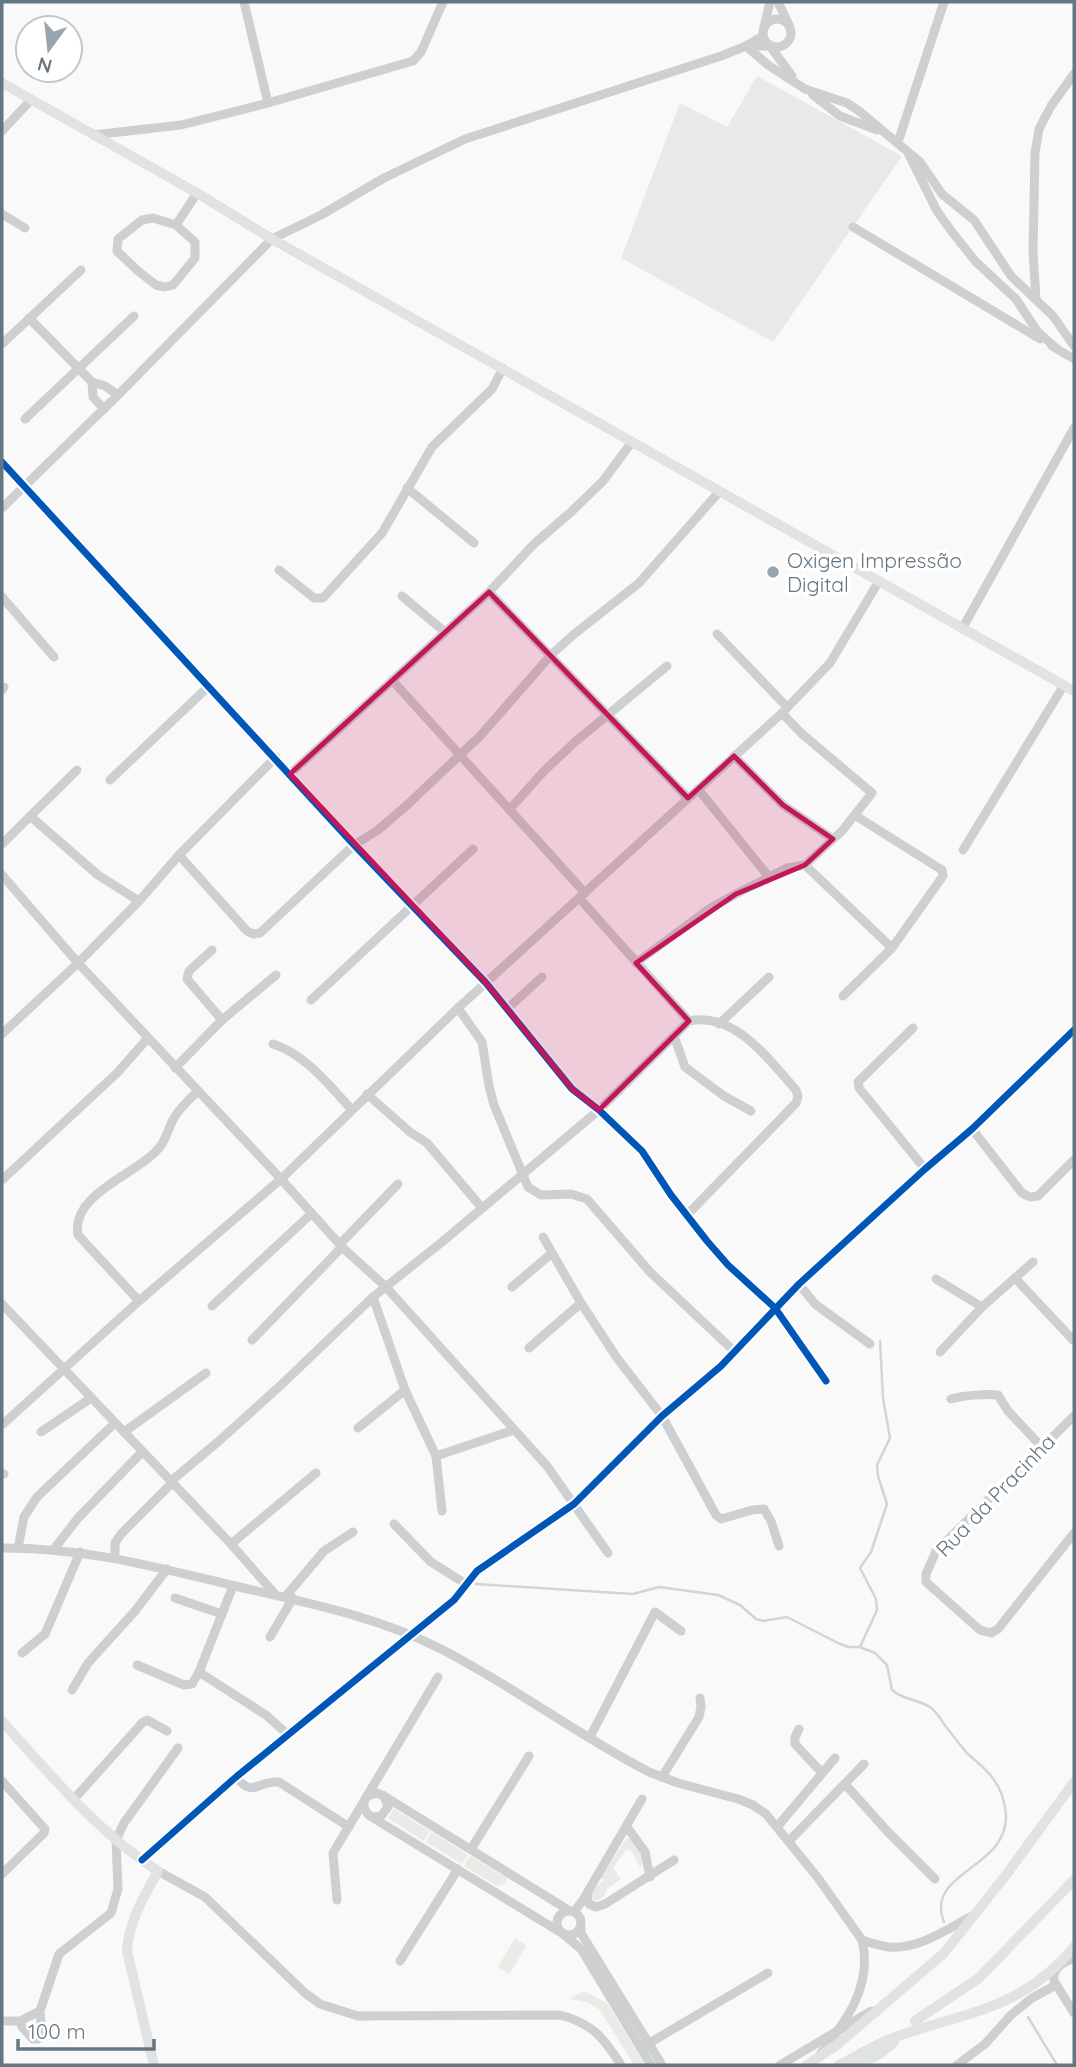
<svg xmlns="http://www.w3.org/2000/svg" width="1076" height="2067" viewBox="0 0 1076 2067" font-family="Quicksand,sans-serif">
<rect width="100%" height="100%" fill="#f9f9f9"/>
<path fill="#e8e9e9" d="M757,76l145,80 -129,186 -152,-84 59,-155 47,24z"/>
<g fill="#e8ebe6">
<path d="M394,1809l36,22 -6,10 -36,-23z"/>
<path d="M432,1832l36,23 -6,9 -36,-22z"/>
<path d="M627,1838l3,1 12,15v13h-2l-9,-17h-5l-13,18 8,11 -14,10 -4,9 -8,3 -3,-3 1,-8 11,-10 -3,-3z"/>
<path d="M470,1856l37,22 -3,6 -7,2 -33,-20z"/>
<path d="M515,1938l12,8 -18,28 -11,-7z"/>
<path d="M584,1991l23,12 38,62h-11l-34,-55 -13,-8 -17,-3z"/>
</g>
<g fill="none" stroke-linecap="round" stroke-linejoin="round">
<g stroke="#ced6d9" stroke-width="2.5">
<path d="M476,1584l157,10 26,-7 59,8 22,10 16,14 7,2 24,-4 51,26 10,4h12l15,6 12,12 5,25c11,10 25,9 38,17 6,4 10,11 14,17 7,9 15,20 23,29 9,9 20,16 27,27 7,9 11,23 12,35 2,54 -82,57 -62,107"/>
<path d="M860,1647l17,-37 -1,-11 -16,-31 11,-16 16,-48 -9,-28 -1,-11 13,-27 -7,-40 -3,-57"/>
<path d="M1028,2017l29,48"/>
</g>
<g stroke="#cecfd0" stroke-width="9">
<path d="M244,2l24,101"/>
<path d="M778,2l11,23"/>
<circle cx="777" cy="33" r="14"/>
<path d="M764,27l6,-25"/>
<path d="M746,46l22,19 37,24 42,14 12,8 61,51 22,32 32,26 37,56 42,40 21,30"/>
<path d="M748,46h22l22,30"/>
<path d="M813,95l27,21 37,14"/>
<path d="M2,131l28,-30"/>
<path d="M93,135l88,-10 87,-22 145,-42 8,-9 22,-50"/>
<path d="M898,142l46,-140"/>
<path d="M909,155l28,56 15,21 24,30 40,37 21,32 19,17"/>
<path d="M2,214l23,14"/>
<path d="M153,218l23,7 19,17v16l-22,27 -8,2 -9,-2 -18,-14 -21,-20 1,-12 24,-19z"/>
<path d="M176,225l21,-32"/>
<path d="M853,227l187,112"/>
<path d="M1036,299l-3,-48 2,-98 4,-24 12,-23 23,-32"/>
<path d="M29,318l63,64 13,4 13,9"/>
<path d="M2,344l79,-74"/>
<path d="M1052,346l22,13"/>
<path d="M92,382l1,15 11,12"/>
<path d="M25,419l109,-103"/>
<path d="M2,462l352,383 132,138 86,106 27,21 43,41 29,44 36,46 21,24 47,43 51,73"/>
<path d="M407,488l67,55"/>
<path d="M2,508l116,-113 154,-156 49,-24 63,-37 81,-39 256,-83 25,-10 17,-10"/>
<path d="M279,570l35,28h9l59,-65 50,-86 60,-58 11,-21"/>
<path d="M489,592l198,205"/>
<path d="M402,596l43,36"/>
<path d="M2,597l52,60"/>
<path d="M962,629l112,-201"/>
<path d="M717,634l70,73"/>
<path d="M392,680l193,213"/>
<path d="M2,690l2,-3"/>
<path d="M734,756l49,49 50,34"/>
<path d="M290,774l199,-182 45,-48 37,-32 32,-31 29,-39"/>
<path d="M110,780l99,-94"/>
<path d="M698,789l71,88"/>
<path d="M509,810l35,-39 32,-30 91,-75"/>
<path d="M30,816l68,59 41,26"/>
<path d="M2,844l75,-74"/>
<path d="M963,850l101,-165"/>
<path d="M179,855l68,76 6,3 7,-1 94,-88 24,-15 28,-24 75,-71 70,-80 22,-20 66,-52 80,-91"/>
<path d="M805,865l87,83"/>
<path d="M2,875l76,88 203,216 61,68 44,40 161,179 61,87"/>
<path d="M580,899l109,122"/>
<path d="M212,950l-23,21 -2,8 35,41"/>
<path d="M636,963l73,-54 27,-15 51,-26 18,-3 37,-34 30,-38 -71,-60 -19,-20"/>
<path d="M843,996l49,-48 51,-72 -1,-6 -86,-54"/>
<path d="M311,1000l162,-151"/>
<path d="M458,1008l24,34 7,44 5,19 34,82 13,8 30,-1 16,5 63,73 85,80"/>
<path d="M508,1008l34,-31"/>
<path d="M719,1024l50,-47"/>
<path d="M913,1028l-55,54 1,6 66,81"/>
<path d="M2,1034l76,-71 61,-62 40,-46 97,-98"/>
<path d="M674,1036l11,31 39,29 27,15"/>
<path d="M273,1044c32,10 57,42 79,66"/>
<path d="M175,1068l47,-48 54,-45"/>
<path d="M367,1094l43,38 17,11 55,65"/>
<path d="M972,1129l50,64 8,4 8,-1 36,-36"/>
<path d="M2,1180l115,-107 31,-35"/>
<path d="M543,1237l38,66 36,55 45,58 54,99 5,4 31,-9 12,-1 7,12 8,25"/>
<path d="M340,1244l58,-60"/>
<path d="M1015,1278l59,63"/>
<path d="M936,1279l46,28"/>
<path d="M799,1284l16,20 55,40"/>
<path d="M512,1287l40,-34"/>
<path d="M373,1297l32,93 31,66 6,55"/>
<path d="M139,1301l-61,-66c-8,-41 60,-61 81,-87 7,-8 9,-19 14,-28 6,-12 16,-20 25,-29"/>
<path d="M2,1304l229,240 43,49"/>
<path d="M212,1306l99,-92"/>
<path d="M252,1340l90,-93"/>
<path d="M529,1348l52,-45"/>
<path d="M940,1352l42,-45 51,-45"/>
<path d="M951,1399c14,-4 34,-5 47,-4l10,16 33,35"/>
<path d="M1074,1416l-138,135 -10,23v8l54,48 11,3 7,-4 76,-96"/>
<path d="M2,1425l137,-124 142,-122 177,-171 324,-295 48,-50 49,-82"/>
<path d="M358,1428l47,-38"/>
<path d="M41,1432l50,-34"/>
<path d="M124,1432l82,-59"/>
<path d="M436,1456l78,-26"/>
<path d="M2,1473l2,1"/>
<path d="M170,1482l49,-41 62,-56 92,-88 69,-55 157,-132 90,-89c46,-10 80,39 107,69l2,6 -2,7 -109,112"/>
<path d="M394,1524l37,38 35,22"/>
<path d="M231,1544l85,-71"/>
<path d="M2,1548c85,0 148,18 229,37 71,17 143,30 208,63 73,37 138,87 210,124l29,11 60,16 15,6 13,9 52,64 44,62c11,45 -15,80 -41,113"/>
<path d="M18,1548l6,-31 13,-20 78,-74"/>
<path d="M54,1549l24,-31 64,-66"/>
<path d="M115,1557v-14l6,-9 51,-51"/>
<path d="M286,1596l38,-45 29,-19"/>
<path d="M175,1598l47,16"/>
<path d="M270,1637l23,-39"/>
<path d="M22,1653l23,-19 35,-82"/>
<path d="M137,1665l47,20 8,-1 7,-12 34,-86"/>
<path d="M199,1672l67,43 21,19"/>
<path d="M72,1690l16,-27 47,-52 32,-42"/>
<path d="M799,1729l-4,8v7l27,29"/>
<path d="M590,1737l65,-125 26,19"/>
<path d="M236,1777c18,22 20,3 43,5l70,45"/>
<path d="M662,1777l37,-60 2,-10 -1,-9"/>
<path d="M2,1781l43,48 -1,4 -42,41"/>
<path d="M845,1784l42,47 48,48"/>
<path d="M384,1796l186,115"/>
<path d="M74,1799l69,-77 4,-2 20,11"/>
<path d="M373,1817l8,-1 7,-9 -4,-11 -7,-3 -10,3c-5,7 -4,14 3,20l190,116"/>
<path d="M627,1827l18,25 5,25"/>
<path d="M777,1827l58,-69"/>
<path d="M789,1841l75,-77"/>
<path d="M471,1849l58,-93"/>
<path d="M142,1860l94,-83 218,-177 23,-29 97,-67 88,-88 59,-50 78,-82 126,-115 47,-40 102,-99"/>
<path d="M158,1871l47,26 100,96 15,11 38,12 202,-1c32,8 44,23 61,50"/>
<path d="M588,1893l-1,5 2,6 7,3 9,-3 69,-44"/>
<path d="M337,1900l-4,-47 105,-176"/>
<circle cx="569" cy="1923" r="12"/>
<path d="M574,1912l9,-12 59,-101"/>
<path d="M581,1929v4l81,132"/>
<path d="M563,1934l18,15 70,116"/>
<path d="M862,1940c9,3 18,6 27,7 28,3 59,-18 83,-31"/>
<path d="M1074,1958c-11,5 -22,9 -20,23l20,32"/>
<path d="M400,1961l58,-92"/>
<path d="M40,2011l-20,10 2,6 11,12h5l4,-6 -2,-22 19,-57 52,-41 7,-24 -2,-49 8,-17 54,-75"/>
<path d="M2,2021h18"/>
<path d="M646,2045l122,-72"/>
<path d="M780,2065l91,-54"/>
<path d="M957,2065l28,-21 26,-29 21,-17 24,-13"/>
</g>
<g stroke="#e1e2e2" stroke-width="10">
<path d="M2,83l195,110 75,46 802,452"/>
<path d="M2,1721c48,53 95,111 156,150 -14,25 -29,50 -31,80l27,114"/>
<path d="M915,2021l64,-43 95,-98"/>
<path d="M807,2065l31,-21 106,-91 62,-78 68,-93"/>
<path d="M839,2065c18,-9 35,-20 54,-27 71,-26 128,-27 181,-91"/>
<path d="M857,2065l21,-10 16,-13"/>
</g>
<defs>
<g id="cycleway">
<path d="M2,462l352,383 132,138 86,106 27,21 43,41 29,44 36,46 21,24 47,43 51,73"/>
<path d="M142,1860l94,-83 218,-177 23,-29 97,-67 88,-88 59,-50 78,-82 126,-115 47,-40 102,-99"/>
</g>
</defs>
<use href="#cycleway" stroke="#fff" stroke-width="11"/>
<use href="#cycleway" stroke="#0057b8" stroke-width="7"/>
</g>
<path fill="#c2185b" fill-opacity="0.2" stroke="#c2185b" stroke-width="5" stroke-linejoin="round" d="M489,592l199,206 46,-42 49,49 50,34 -28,26 -69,29 -100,69 53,58 -90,89 -27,-21 -86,-106 -196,-209z"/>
<circle fill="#99a4ac" stroke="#fff" stroke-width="2.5" cx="773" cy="572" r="7"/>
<g text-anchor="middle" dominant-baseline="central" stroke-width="7" stroke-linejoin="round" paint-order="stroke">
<g font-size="21" fill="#657683" stroke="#fff" text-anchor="start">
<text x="787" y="560">Oxigen Impressão<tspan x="787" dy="24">Digital</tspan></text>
</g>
<g font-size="21" fill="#657683" stroke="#fff">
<text transform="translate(995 1495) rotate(-46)">Rua da Pracinha</text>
</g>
</g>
<rect width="1076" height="2067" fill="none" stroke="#657683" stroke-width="7"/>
<g transform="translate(49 49) rotate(195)"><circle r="33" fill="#ffffff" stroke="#c1c8cd" stroke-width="2"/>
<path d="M0-5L12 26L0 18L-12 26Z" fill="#99a4ac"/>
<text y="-10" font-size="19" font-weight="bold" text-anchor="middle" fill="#657683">N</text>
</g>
<path d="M18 2039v10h136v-10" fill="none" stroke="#657683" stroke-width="3.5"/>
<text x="28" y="2039" font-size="21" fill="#657683" stroke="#ffffff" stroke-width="5" paint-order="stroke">100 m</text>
</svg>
